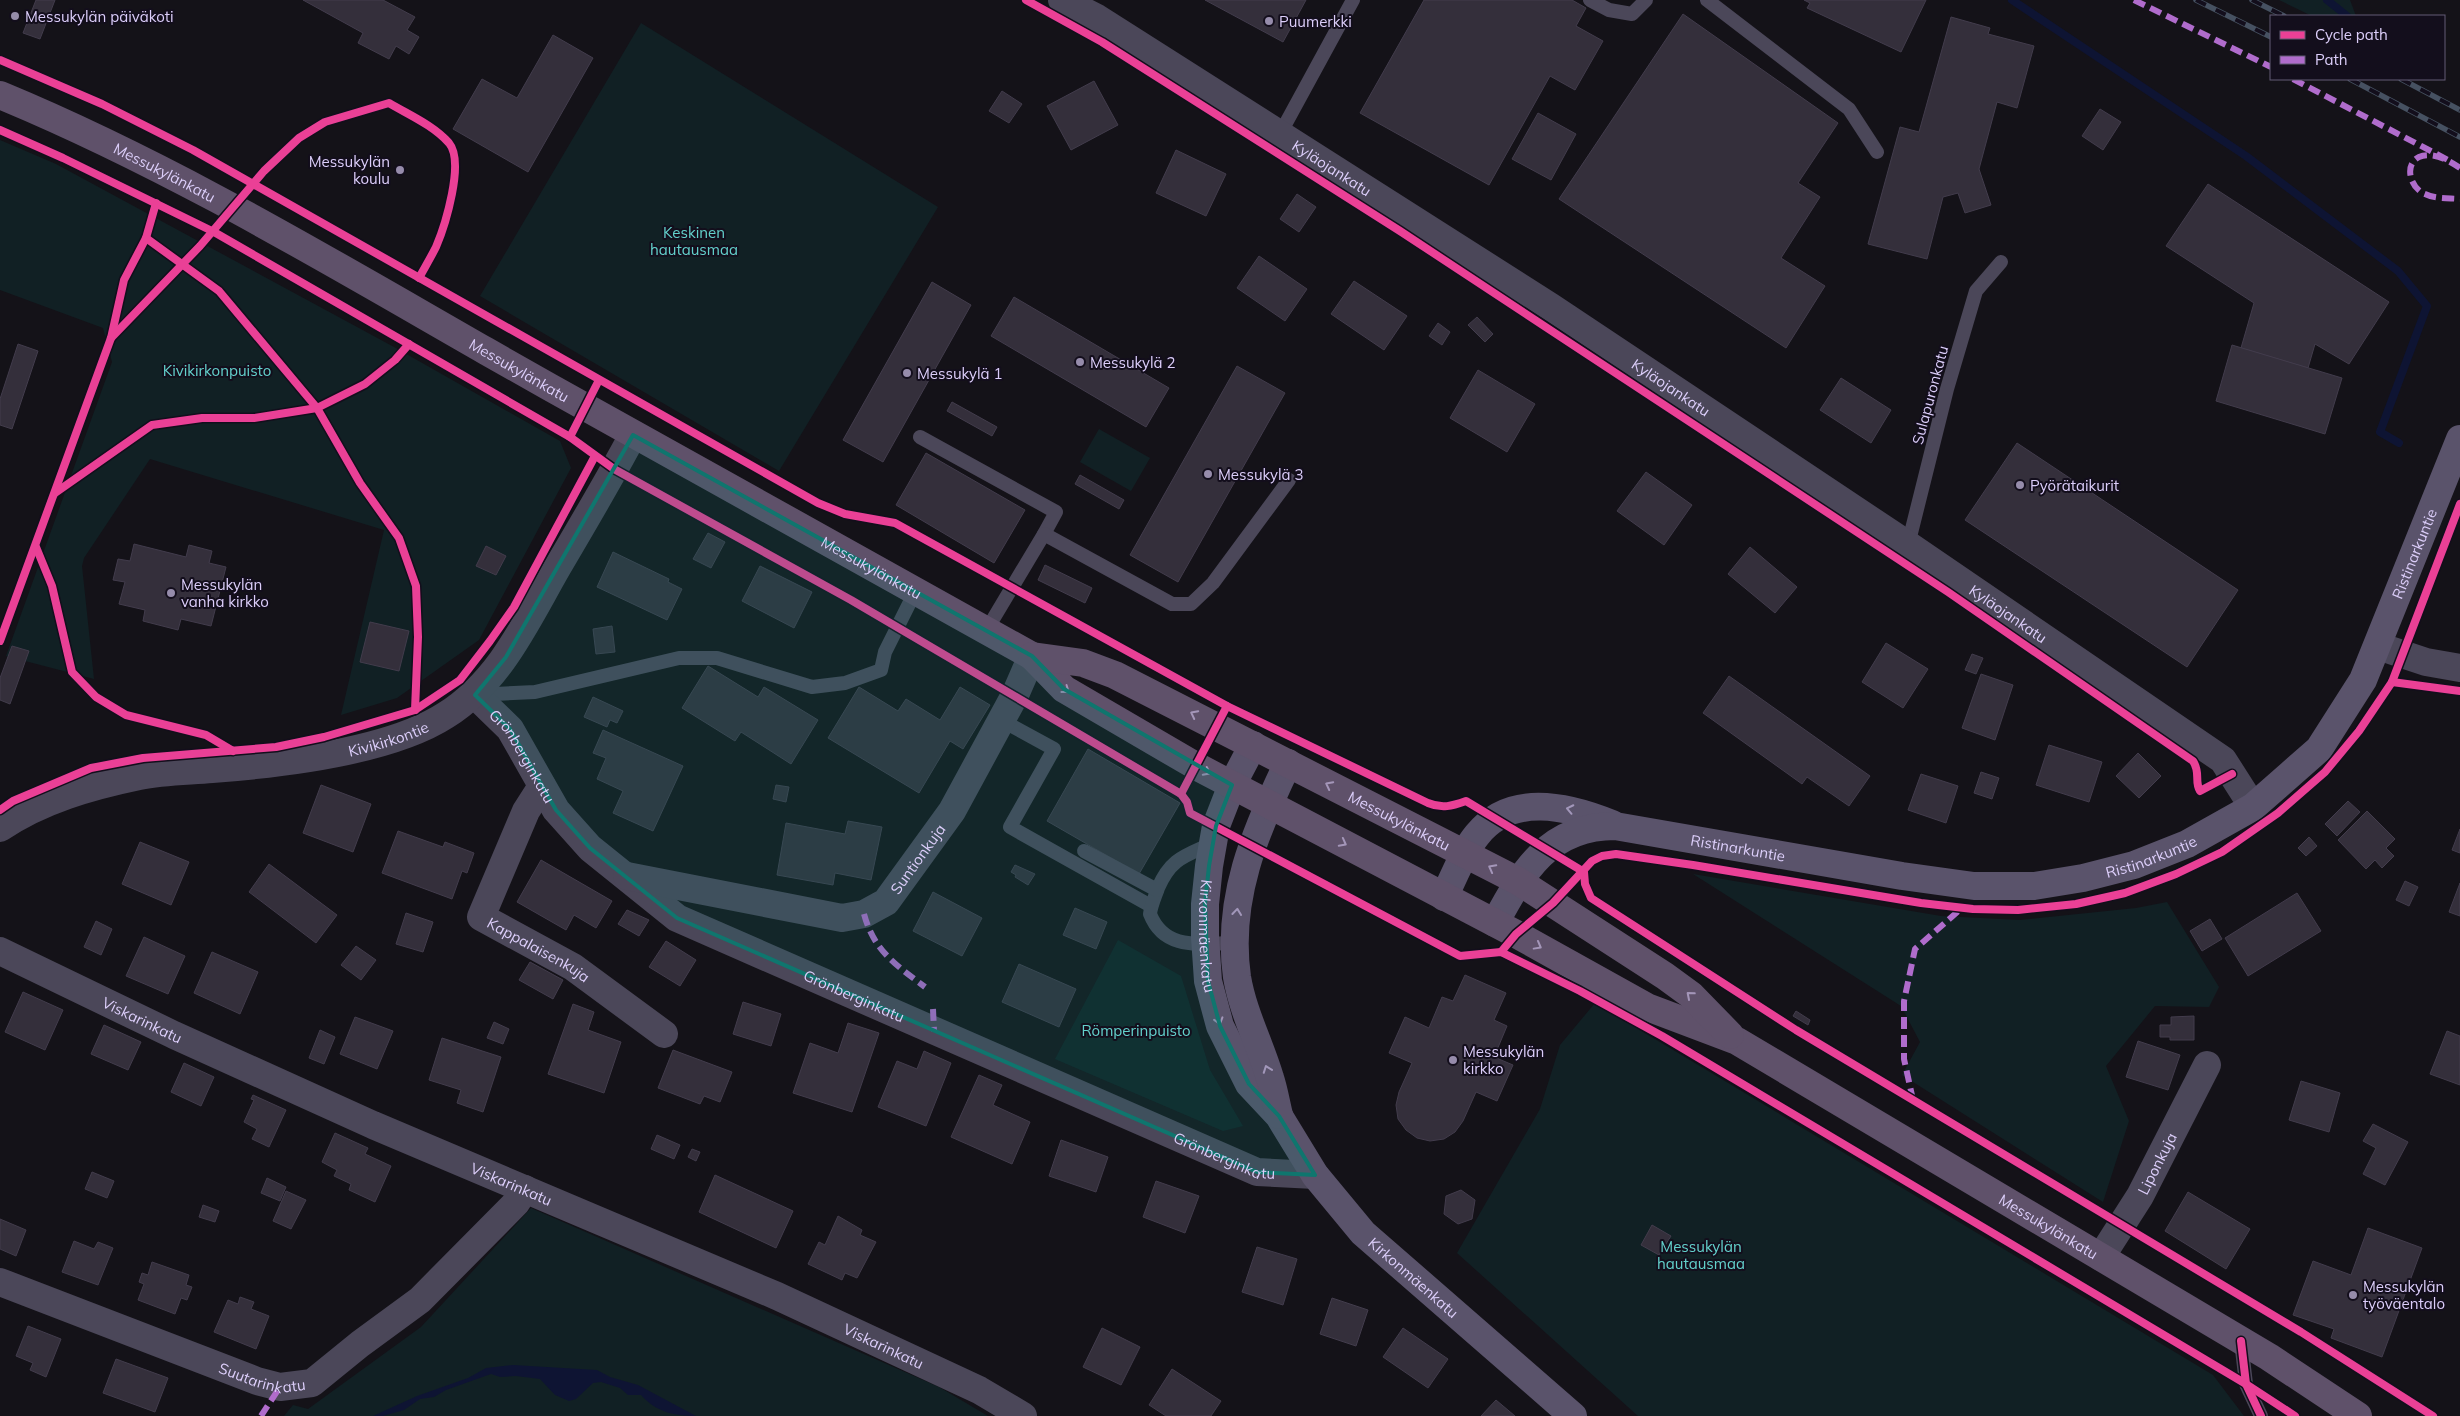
<svg xmlns="http://www.w3.org/2000/svg" width="2460" height="1416" viewBox="0 0 2460 1416" font-family="Mulish,sans-serif">
<rect width="100%" height="100%" fill="#141218"/>
<g fill="#112024">
<path d="M2279,0h71l6,16h-44z"/>
<path d="M641,23l297,184 -159,264 -299,-175z"/>
<path d="M0,140l56,24 338,183 166,94 11,27 -92,172 -82,58 -56,17 43,-185 -234,-71 -66,99 -2,8 12,113 -88,-23 106,-294 -9,-34 -103,-38z"/>
<path d="M1099,429l51,29 -19,33 -51,-29z"/>
<path d="M1693,874l248,42 79,4 116,-12 31,-6 52,85 -10,20 -54,-1 -49,60 23,55 -26,81 -201,-127 18,-33 -19,-36z"/>
<path d="M1118,940l63,36 29,94 33,56 -20,5 -168,-72z"/>
<path d="M1595,1003l618,372 31,41h-606l-181,-163 83,-144 20,-64z"/>
<path d="M531,1208l408,179 49,29h-704l9,-11 15,4 113,-82z"/>
</g>
<path fill="#0e1433" d="M513,1365l84,5 13,7 28,8 58,31c-22,0 -40,-4 -55,-21h-13l-8,-7 -19,-6 -8,1 -17,16 -7,2 -14,-6 -15,-16 -24,-3 -16,1 -9,-3 -45,16 -12,7 -14,2 -16,11 -21,6h-10l44,-20 51,-18 18,-10z"/>
<g fill="none" stroke-linecap="round" stroke-linejoin="round">
<g stroke="#0e1433" stroke-width="8">
<path d="M2012,0l234,156 152,115 29,35 -47,126 19,11"/>
<path d="M2327,0l20,16"/>
</g>
</g>
<g fill="#342f3b" stroke="#423c4c">
<path d="M36,0h19l-15,39 -17,-6z"/>
<path d="M303,0h80l32,17 -8,13 12,7 -10,17 -13,-8 -7,13 -31,-16 5,-10z"/>
<path d="M1205,0h101l-23,42z"/>
<path d="M1424,0h148l14,8 -10,18 27,15 -28,49 -25,-14 -61,109 -129,-72z"/>
<path d="M1804,0h122l-25,52 -94,-44 3,-5z"/>
<path d="M1683,14l155,109 -40,60 22,14 -39,61 44,28 -39,62 -227,-149z"/>
<path d="M1951,17l39,11 -2,6 46,12 -17,62 -20,-6 -18,67 12,36 -26,8 -7,-20 -15,4 -16,62 -59,-15 32,-117 19,5z"/>
<path d="M553,35l40,23 -65,114 -75,-43 29,-50 35,19z"/>
<path d="M1094,81l24,44 -47,25 -24,-44z"/>
<path d="M1002,91l20,13 -13,19 -20,-12z"/>
<path d="M2100,109l21,13 -18,28 -21,-14z"/>
<path d="M1538,113l38,21 -25,46 -39,-21z"/>
<path d="M1176,150l50,24 -20,42 -50,-23z"/>
<path d="M2208,184l181,118 -40,62 -34,-20 -7,24 -67,-20 13,-45 -88,-57z"/>
<path d="M1297,194l19,13 -17,25 -19,-13z"/>
<path d="M1259,256l48,33 -22,32 -48,-33z"/>
<path d="M1354,281l53,35 -23,34 -53,-36z"/>
<path d="M932,282l39,23 -88,157 -40,-22z"/>
<path d="M1014,297l155,91 -23,39 -155,-91z"/>
<path d="M1477,317l16,17 -8,8 -17,-17z"/>
<path d="M1438,323l12,9 -8,13 -13,-9z"/>
<path d="M18,344l20,7 -26,78 -12,-4v-26z"/>
<path d="M2232,345l110,33 -17,56 -109,-33z"/>
<path d="M1237,366l48,27 -107,189 -48,-27z"/>
<path d="M1478,370l57,34 -28,48 -57,-34z"/>
<path d="M1841,378l50,32 -20,33 -51,-33z"/>
<path d="M952,402l45,25 -5,9 -45,-25z"/>
<path d="M2017,443l221,147 -51,77 -222,-147z"/>
<path d="M926,453l99,57 -31,53 -98,-58z"/>
<path d="M1646,472l46,33 -28,40 -47,-34z"/>
<path d="M1080,475l44,25 -5,9 -44,-25z"/>
<path d="M708,533l17,9 -14,26 -18,-9z"/>
<path d="M134,544l52,13 3,-12 23,6 -3,12 17,4 -15,59 -30,-7 -3,11 -35,-9 2,-11 -26,-6 6,-22 -12,-2 5,-21 12,2z"/>
<path d="M486,546l20,10 -10,19 -20,-9z"/>
<path d="M1750,547l47,40 -22,26 -47,-39z"/>
<path d="M613,552l56,27 -1,3 14,7 -15,31 -70,-33z"/>
<path d="M1045,565l47,23 -7,15 -47,-23z"/>
<path d="M760,566l52,26 -18,36 -52,-27z"/>
<path d="M370,622l39,9 -10,40 -39,-9z"/>
<path d="M612,626l3,26 -19,2 -3,-25z"/>
<path d="M1886,643l42,26 -25,39 -41,-26z"/>
<path d="M12,646l17,5 -19,53 -10,-4v-22z"/>
<path d="M1972,654l11,4 -7,16 -11,-4z"/>
<path d="M708,666l50,31 6,-10 54,33 -27,44 -50,-32 -6,9 -53,-33z"/>
<path d="M1981,674l32,11 -18,55 -33,-12z"/>
<path d="M1729,676l141,100 -21,30 -42,-29 -5,7 -99,-71z"/>
<path d="M859,687l39,24 8,-12 34,21 20,-33 30,18 -27,44 -13,-8 -31,52 -91,-55z"/>
<path d="M593,697l30,14 -6,12 -7,-3 -3,7 -23,-10z"/>
<path d="M603,730l80,36 -30,65 -40,-18 10,-22 -26,-12 9,-21 -13,-5z"/>
<path d="M2049,745l53,17 -13,40 -53,-17z"/>
<path d="M1088,749l92,54 -41,71 -92,-53z"/>
<path d="M2138,753l23,23 -22,22 -23,-22z"/>
<path d="M1981,772l18,6 -7,21 -18,-6z"/>
<path d="M1921,774l37,12 -12,37 -38,-13z"/>
<path d="M321,785l50,19 -18,48 -50,-19z"/>
<path d="M776,785l13,2 -3,15 -13,-3z"/>
<path d="M2348,801l12,11 -23,24 -12,-12z"/>
<path d="M2367,811l28,28 -9,9 8,8 -12,12 -7,-8 -9,9 -28,-29z"/>
<path d="M848,821l34,6 -11,53 -36,-7 -2,12 -56,-10 9,-52 59,11z"/>
<path d="M2460,829v24l-8,-3z"/>
<path d="M398,831l45,16 2,-5 29,11 -7,20 -5,-2 -10,28 -70,-26z"/>
<path d="M2309,837l8,9 -11,10 -8,-8z"/>
<path d="M140,842l49,20 -18,43 -49,-21z"/>
<path d="M541,860l71,41 -16,27 -22,-13 -8,15 -49,-28z"/>
<path d="M269,864l68,51 -21,28 -67,-51z"/>
<path d="M1015,865l20,9 -7,11 -13,-8 1,-2 -5,-3z"/>
<path d="M2405,881l13,6 -9,19 -13,-6z"/>
<path d="M2460,883v33l-11,-4z"/>
<path d="M933,892l49,26 -20,38 -49,-25z"/>
<path d="M2297,893l24,38 -73,45 -23,-38z"/>
<path d="M1075,908l32,14 -11,27 -33,-14z"/>
<path d="M627,910l22,10 -10,16 -21,-12z"/>
<path d="M406,913l27,9 -10,30 -27,-8z"/>
<path d="M2210,919l12,20 -20,12 -12,-20z"/>
<path d="M96,921l16,8 -11,26 -17,-8z"/>
<path d="M144,937l41,19 -17,38 -42,-18z"/>
<path d="M666,941l30,19 -16,26 -31,-19z"/>
<path d="M356,946l20,14 -15,20 -20,-15z"/>
<path d="M212,952l46,20 -18,42 -46,-21z"/>
<path d="M530,962l33,18 -10,19 -34,-19z"/>
<path d="M1019,964l57,25 -17,38 -57,-25z"/>
<path d="M1465,975l41,18 -12,27 13,6 -13,31 19,8 -16,36 -21,-9 -13,29 -8,11 -11,7 -14,2 -13,-3 -11,-8 -8,-11 -2,-14 3,-13 13,-29 -23,-10 16,-36 24,11 13,-31 11,4z"/>
<path d="M23,992l40,18 -18,40 -40,-18z"/>
<path d="M743,1002l38,12 -10,32 -38,-12z"/>
<path d="M573,1004l21,8 -6,18 33,12 -17,51 -56,-19z"/>
<path d="M1796,1011l14,9 -2,5 -15,-9z"/>
<path d="M2194,1016v24h-24v-3h-10v-12h11v-8z"/>
<path d="M355,1017l38,14 -16,38 -37,-15z"/>
<path d="M494,1022l15,7 -6,15 -16,-6z"/>
<path d="M848,1023l31,10 -27,79 -59,-19 17,-50 28,10z"/>
<path d="M104,1025l37,17 -13,28 -37,-16z"/>
<path d="M320,1030l15,7 -11,27 -15,-6z"/>
<path d="M2447,1031l13,5v49l-30,-11z"/>
<path d="M442,1038l59,19 -18,55 -26,-9 4,-13 -32,-10z"/>
<path d="M2138,1041l42,14 -12,35 -42,-13z"/>
<path d="M673,1050l59,22 -12,30 -16,-6 -4,8 -42,-16z"/>
<path d="M924,1051l27,12 -25,63 -48,-19 19,-46 20,8z"/>
<path d="M184,1063l30,14 -13,29 -30,-14z"/>
<path d="M979,1075l23,10 -9,20 37,17 -18,42 -61,-27z"/>
<path d="M2301,1081l39,12 -11,39 -40,-12z"/>
<path d="M253,1095l33,15 -17,37 -17,-8 5,-10 -13,-7 10,-22 -3,-1z"/>
<path d="M2373,1124l35,18 -23,43 -22,-11 13,-26 -13,-7z"/>
<path d="M335,1133l33,15 -3,6 26,12 -16,36 -26,-12 2,-6 -17,-8 3,-6 -15,-8z"/>
<path d="M657,1135l23,10 -6,14 -23,-10z"/>
<path d="M1061,1140l47,17 -12,35 -47,-16z"/>
<path d="M692,1149l8,3 -4,9 -8,-4z"/>
<path d="M92,1172l22,9 -7,17 -22,-9z"/>
<path d="M715,1175l78,36 -17,37 -77,-36z"/>
<path d="M267,1178l19,9 -6,14 -19,-8z"/>
<path d="M1156,1181l43,15 -14,37 -42,-16z"/>
<path d="M1461,1190l14,10 -3,19 -14,5 -14,-10 2,-18z"/>
<path d="M286,1191l20,9 -15,29 -18,-8z"/>
<path d="M2188,1192l62,37 -24,40 -61,-38z"/>
<path d="M203,1205l16,6 -4,11 -16,-5z"/>
<path d="M838,1216l24,14 -2,5 16,7 -19,36 -12,-5 -3,7 -34,-16 11,-22 6,3z"/>
<path d="M0,1219l26,11 -10,26 -16,-7z"/>
<path d="M1652,1225l19,11 -12,19 -18,-10z"/>
<path d="M2368,1228l54,20 -40,109 -51,-19 3,-9 -41,-14 20,-54 38,14z"/>
<path d="M74,1241l20,8 4,-7 15,6 -15,37 -36,-13z"/>
<path d="M1257,1247l40,12 -14,46 -41,-13z"/>
<path d="M152,1262l37,13 -3,10 6,2 -5,13 -6,-2 -6,16 -37,-14 6,-16 -5,-2 3,-9 6,2z"/>
<path d="M240,1297l14,5 -3,7 18,7 -13,33 -42,-17 14,-32 10,4z"/>
<path d="M1332,1298l36,12 -12,36 -36,-12z"/>
<path d="M28,1326l33,13 -15,38 -16,-7 3,-7 -17,-7z"/>
<path d="M1102,1328l38,19 -19,38 -38,-18z"/>
<path d="M1403,1328l45,31 -20,29 -45,-31z"/>
<path d="M116,1359l52,19 -13,34 -52,-19z"/>
<path d="M1172,1369l49,32 -10,15h-45l-17,-11z"/>
<path d="M1496,1400l19,16h-34z"/>
</g>
<g fill="none" stroke-linecap="round" stroke-linejoin="round">
<g stroke="#4b4759" stroke-width="14">
<path d="M1590,0l19,10 23,4 14,-14"/>
<path d="M1707,0l142,109 28,43"/>
<path d="M1280,134l73,-134"/>
<path d="M920,437l136,75 -12,22"/>
<path d="M1908,545l39,-156 29,-98 25,-29"/>
<path d="M986,631l58,-97 128,70h19l22,-21 76,-103"/>
<path d="M475,695l60,-3 144,-34h38l95,29 33,-4 36,-13 4,-18 30,-60"/>
<path d="M1001,720l53,29 -44,78 141,79"/>
<path d="M1213,843c-28,13 -42,15 -55,45 -3,9 -7,17 -8,26 15,38 52,29 85,29"/>
<path d="M1084,851l73,39"/>
<path d="M2241,1341l5,43 15,32"/>
</g>
<g stroke="#4b4759" stroke-width="28">
<path id="s1" d="M1062,0l35,18 454,289 357,238 315,215 30,47"/>
<path d="M2378,646l48,16 34,6"/>
<path id="s2" d="M475,695l35,34 46,81 34,38 87,70 580,254 58,3"/>
<path id="s3" d="M542,786l-16,25 -45,106 92,50 91,67"/>
<path id="s4" d="M0,828c41,-28 91,-42 139,-52 23,-5 49,-5 73,-7 67,-5 177,-17 234,-54 54,-34 80,-93 111,-147 26,-44 52,-88 76,-133"/>
<path id="s5" d="M627,876l215,42 22,-4 22,-12 66,-91 63,-116 17,-39"/>
<path id="s6" d="M0,951l174,84 199,90 404,171 202,94 44,26"/>
<path id="s7" d="M2101,1257l39,-61 67,-131"/>
<path id="s8" d="M0,1282l257,99 23,6 32,-4 48,-39 60,-44 96,-97 9,-14"/>
</g>
<g stroke="#5a536b" stroke-width="28">
<path id="s9" d="M1253,745l-21,40 -16,41 -7,40 -4,38v33l3,44 12,45 29,58 30,32 36,59 48,58 210,183"/>
<path d="M1444,897c10,-20 19,-45 33,-62 34,-43 91,-29 135,-11"/>
<path id="s10" d="M1495,923c28,-52 54,-97 120,-97l287,50 72,10h60l49,-8 51,-13 53,-21 66,-37 66,-58 44,-69 97,-241"/>
<path d="M1279,1115c-3,-12 -5,-25 -9,-37 -10,-34 -27,-65 -33,-101 -11,-78 18,-145 51,-214"/>
</g>
<g stroke="#5f516a" stroke-width="28">
<path id="s11" d="M0,95c169,70 327,165 486,256 181,103 363,204 546,305l32,33 132,77 320,168 131,73 90,34 532,316 89,59"/>
<path id="s12" d="M1032,656l51,7 32,12 403,206 147,95 26,19 39,40"/>
</g>
<defs>
<g id="rail">
<path d="M2196,0l75,37"/>
<path d="M2252,0l32,16"/>
<path d="M2350,79l110,58"/>
<path d="M2401,79l59,31"/>
</g>
</defs>
<use href="#rail" stroke="#465161" stroke-width="5.5"/>
<use href="#rail" stroke="#130e1c" stroke-width="4" stroke-dasharray="11" stroke-linecap="butt"/>
<g stroke="#b06ccc" stroke-width="6" stroke-dasharray="12 6" stroke-linecap="butt">
<path d="M2134,0l137,67"/>
<path d="M2293,79l155,81"/>
<path d="M2460,168c-10,-7 -28,-17 -41,-11 -16,8 -8,32 6,37 10,5 24,4 35,5"/>
<path d="M864,914c10,37 32,51 61,73"/>
<path d="M933,1009l1,22"/>
<path d="M1913,1100l-9,-41v-58l11,-52 48,-42"/>
<path d="M261,1416l19,-29"/>
</g>
<defs>
<g id="cycleway">
<path d="M1026,0l76,42 298,189 548,361 245,169c8,12 1,20 7,30l32,-17"/>
<path d="M0,60l102,44 91,46 625,353 27,11 50,9 332,183 201,97c14,6 24,3 38,-2l118,71 1,12 6,14 205,132 505,302 132,84"/>
<path d="M0,130l63,28 151,74 356,205 44,32 237,131 330,194 6,8 3,11 270,143 41,-4 79,39 82,45 584,348 49,32"/>
<path d="M146,238l73,53 98,117 43,75 39,55 17,48 2,51 -3,73"/>
<path d="M111,338l89,-92 64,-75 35,-33 26,-16 64,-19c20,12 44,22 60,40 16,19 -4,83 -13,104 -5,10 -11,20 -17,31"/>
<path d="M570,437l29,-57"/>
<path d="M55,493l97,-68 50,-7h52l63,-10 48,-24 30,-24 14,-16"/>
<path d="M36,547l16,39 20,86 24,25 30,18 80,20 27,16"/>
<path d="M0,641l111,-303 13,-58 22,-42 10,-35"/>
<path d="M2392,682l68,9"/>
<path d="M1181,794l46,-88"/>
<path d="M0,810l13,-9 78,-33 52,-10 133,-11 48,-10 91,-27 45,-30 30,-39 24,-34 81,-151"/>
<path d="M1501,952l15,-18 37,-31 39,-42 10,-5 14,-2 77,11 228,38 52,6 45,1 58,-6 49,-11 51,-19 46,-22 56,-39 47,-41 34,-41 33,-49 68,-178"/>
<path d="M2241,1341l5,43 15,32"/>
</g>
</defs>
<use href="#cycleway" stroke="#130e1c" stroke-width="11"/>
<use href="#cycleway" stroke="#ea4096" stroke-width="8"/>
</g>
<defs><path id="oneway-chevron" d="M-2-3.5L2.5 0L-2 3.5" fill="none" stroke-width="1.6" stroke-linecap="round" stroke-linejoin="round" transform="scale(1.25)"/></defs>
<g stroke="#a496b9">
<use href="#oneway-chevron" transform="translate(1066 690) rotate(36)"/>
<use href="#oneway-chevron" transform="translate(1194 714) rotate(-153)"/>
<use href="#oneway-chevron" transform="translate(1207 772) rotate(27)"/>
<use href="#oneway-chevron" transform="translate(1329 785) rotate(-153)"/>
<use href="#oneway-chevron" transform="translate(1343 843) rotate(28)"/>
<use href="#oneway-chevron" transform="translate(1492 868) rotate(-152)"/>
<use href="#oneway-chevron" transform="translate(1538 946) rotate(29)"/>
<use href="#oneway-chevron" transform="translate(1690 995) rotate(-139)"/>
</g>
<g stroke="#a297ba">
<use href="#oneway-chevron" transform="translate(1570 809) rotate(-168)"/>
<use href="#oneway-chevron" transform="translate(1237 912) rotate(-84)"/>
<use href="#oneway-chevron" transform="translate(1219 1021) rotate(73)"/>
<use href="#oneway-chevron" transform="translate(1267 1069) rotate(-110)"/>
</g>
<path fill="#0f766e" fill-opacity="0.2" stroke="#0f766e" stroke-width="4" stroke-linejoin="round" d="M633,435l399,221 32,33 168,96 -16,41 -7,40 -4,38 3,77 12,45 29,58 30,32 36,59 -58,-3 -580,-254 -87,-70 -34,-38 -46,-81 -35,-34 31,-38z"/>
<g fill="#968cab" stroke="#130e1c" stroke-width="2">
<circle cx="15" cy="16" r="5"/>
<circle cx="1269" cy="21" r="5"/>
<circle cx="400" cy="170" r="5"/>
<circle cx="1080" cy="362" r="5"/>
<circle cx="907" cy="373" r="5"/>
<circle cx="1208" cy="474" r="5"/>
<circle cx="2020" cy="485" r="5"/>
<circle cx="171" cy="593" r="5"/>
<circle cx="1453" cy="1060" r="5"/>
<circle cx="2353" cy="1295" r="5"/>
</g>
<g text-anchor="middle" dominant-baseline="central" stroke-width="4" stroke-linejoin="round" paint-order="stroke">
<g font-size="15" fill="#dccefa" stroke="#130e1c" text-anchor="start">
<text x="25" y="16">Messukylän päiväkoti</text>
<text x="1279" y="21">Puumerkki</text>
<text x="390" y="161" text-anchor="end">Messukylän<tspan x="390" dy="17">koulu</tspan></text>
<text x="1090" y="362">Messukylä 2</text>
<text x="917" y="373">Messukylä 1</text>
<text x="1218" y="474">Messukylä 3</text>
<text x="2030" y="485">Pyörätaikurit</text>
<text x="181" y="584">Messukylän<tspan x="181" dy="17">vanha kirkko</tspan></text>
<text x="1463" y="1051">Messukylän<tspan x="1463" dy="17">kirkko</tspan></text>
<text x="2363" y="1286">Messukylän<tspan x="2363" dy="17">työväentalo</tspan></text>
</g>
<g font-size="15" fill="#dccefa" stroke="#130e1c">
<text stroke="none"><textPath href="#s1" startOffset="318">Kyläojankatu</textPath></text>
<text stroke="none"><textPath href="#s11" startOffset="182">Messukylänkatu</textPath></text>
<text stroke="none"><textPath href="#s11" startOffset="588">Messukylänkatu</textPath></text>
<text stroke="none"><textPath href="#s1" startOffset="722">Kyläojankatu</textPath></text>
<text transform="translate(1930 395) rotate(-75)">Sulapuronkatu</text>
<text stroke="none"><textPath href="#s10" startOffset="1129">Ristinarkuntie</textPath></text>
<text stroke="none"><textPath href="#s11" startOffset="992">Messukylänkatu</textPath></text>
<text stroke="none"><textPath href="#s1" startOffset="1128">Kyläojankatu</textPath></text>
<text stroke="none"><textPath href="#s4" startOffset="402">Kivikirkontie</textPath></text>
<text stroke="none"><textPath href="#s2" startOffset="78">Grönberginkatu</textPath></text>
<text stroke="none"><textPath href="#s12" startOffset="405">Messukylänkatu</textPath></text>
<text stroke="none"><textPath href="#s10" startOffset="289">Ristinarkuntie</textPath></text>
<text stroke="none"><textPath href="#s10" startOffset="709">Ristinarkuntie</textPath></text>
<text stroke="none"><textPath href="#s5" startOffset="320">Suntionkuja</textPath></text>
<text stroke="none"><textPath href="#s9" startOffset="200">Kirkonmäenkatu</textPath></text>
<text stroke="none"><textPath href="#s3" startOffset="211">Kappalaisenkuja</textPath></text>
<text stroke="none"><textPath href="#s2" startOffset="498">Grönberginkatu</textPath></text>
<text stroke="none"><textPath href="#s6" startOffset="158">Viskarinkatu</textPath></text>
<text stroke="none"><textPath href="#s2" startOffset="902">Grönberginkatu</textPath></text>
<text stroke="none"><textPath href="#s7" startOffset="109">Liponkuja</textPath></text>
<text stroke="none"><textPath href="#s6" startOffset="562">Viskarinkatu</textPath></text>
<text stroke="none"><textPath href="#s11" startOffset="2344">Messukylänkatu</textPath></text>
<text stroke="none"><textPath href="#s9" startOffset="612">Kirkonmäenkatu</textPath></text>
<text stroke="none"><textPath href="#s6" startOffset="968">Viskarinkatu</textPath></text>
<text stroke="none"><textPath href="#s8" startOffset="280">Suutarinkatu</textPath></text>
</g>
<g font-size="15" fill="#63d1cc" stroke="#130e1c">
<text x="694" y="232">Keskinen<tspan x="694" dy="17">hautausmaa</tspan></text>
<text x="217" y="370">Kivikirkonpuisto</text>
<text x="1136" y="1030">Römperinpuisto</text>
<text x="1701" y="1246">Messukylän<tspan x="1701" dy="17">hautausmaa</tspan></text>
</g>
</g>
<rect x="2270" y="15" width="175" height="65" fill="#130e1c" stroke="#635b75"/>
<rect x="2280" y="31" width="25" height="8" fill="#ea4096" stroke="#635b75"/>
<text x="2315" y="40" font-size="15" fill="#dccefa">Cycle path</text>
<rect x="2280" y="56" width="25" height="8" fill="#b06ccc" stroke="#635b75"/>
<text x="2315" y="65" font-size="15" fill="#dccefa">Path</text>
</svg>
